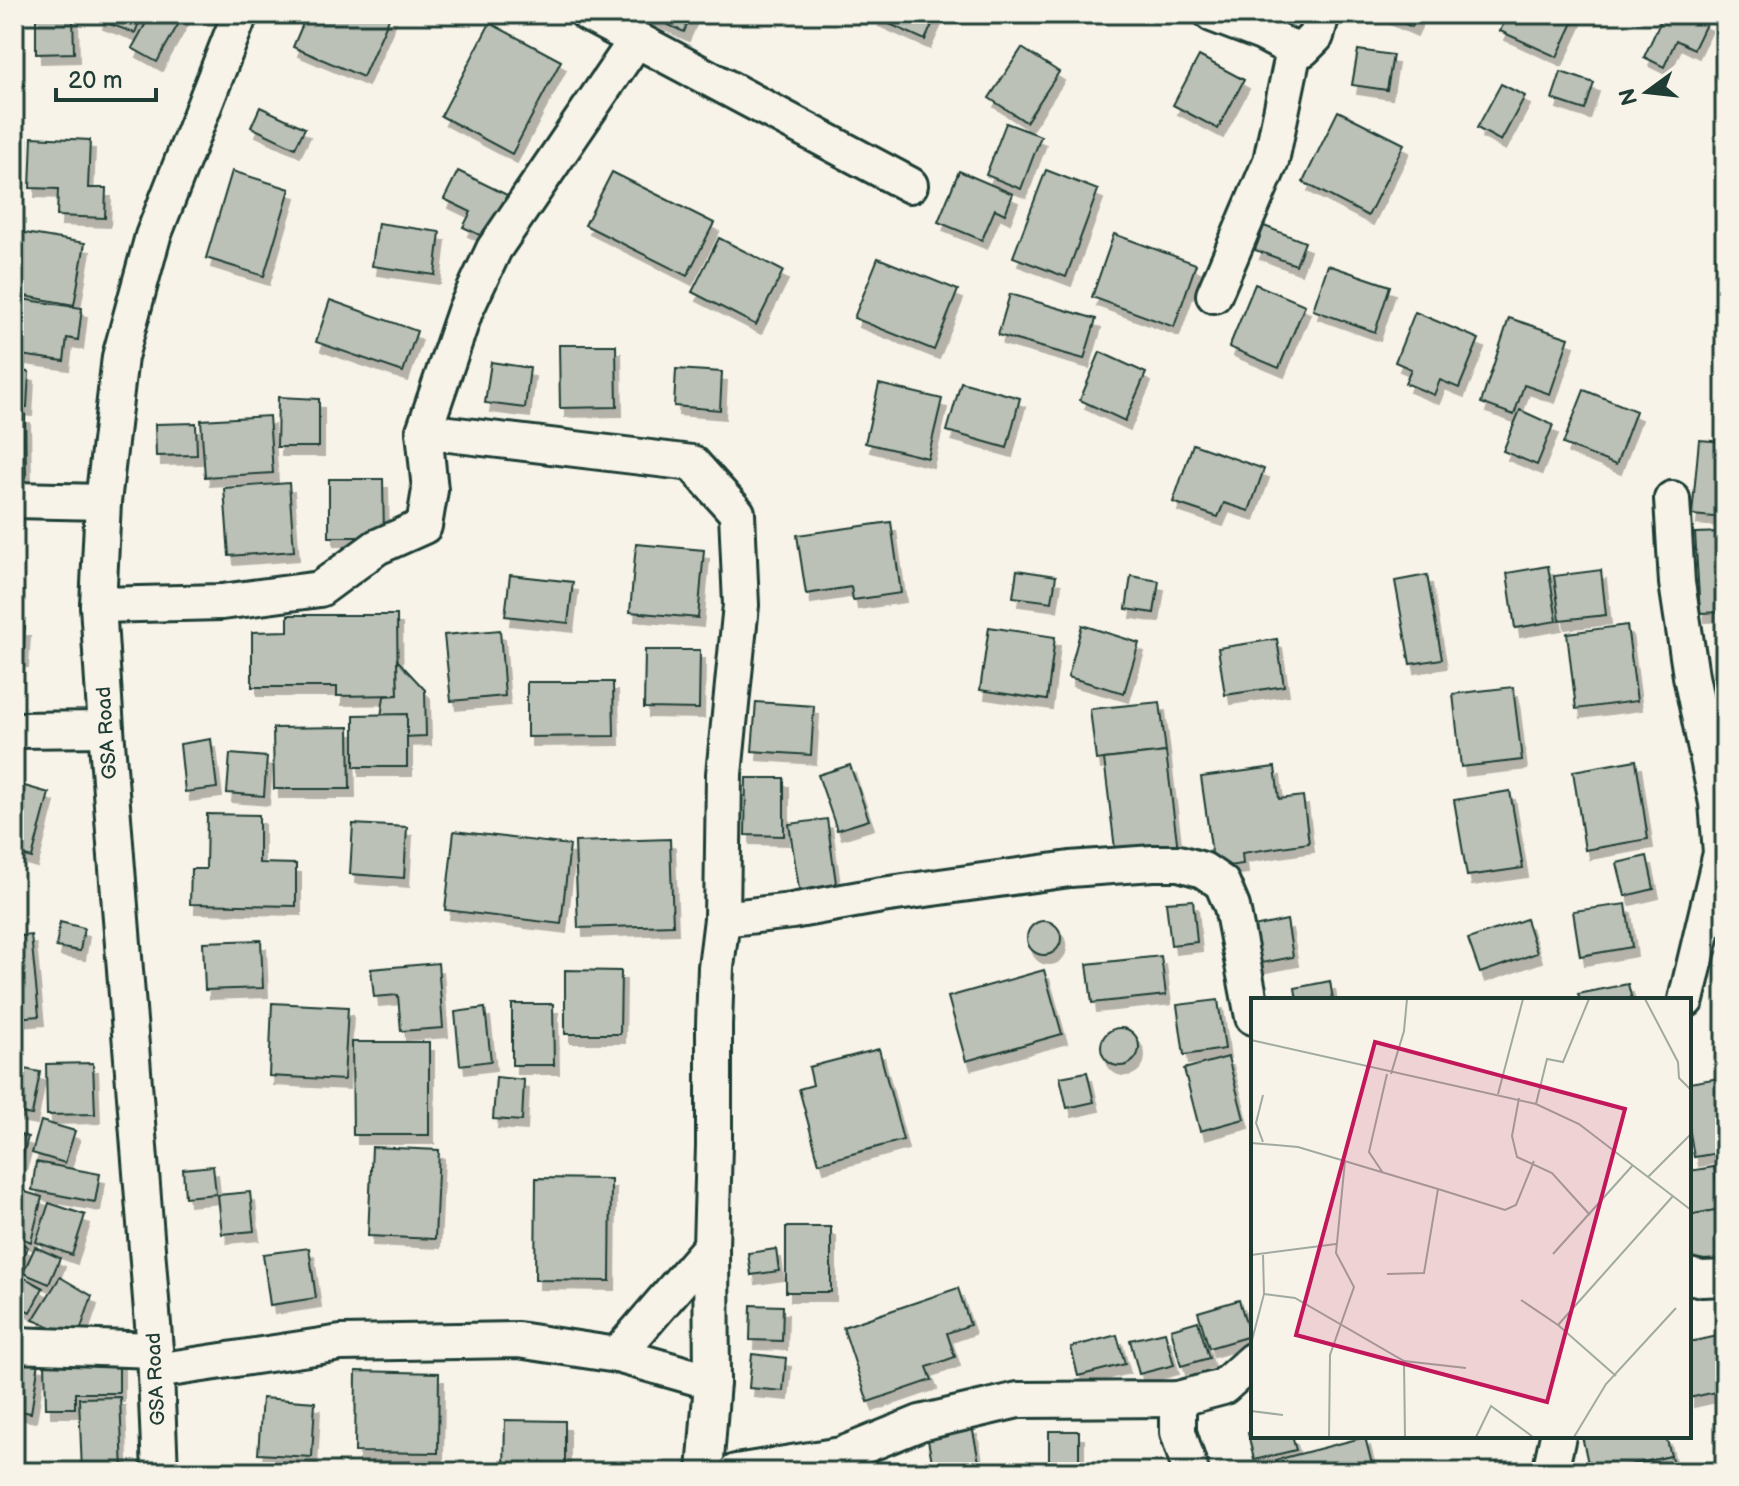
<svg xmlns="http://www.w3.org/2000/svg" width="1739" height="1486" viewBox="0 0 1739 1486" font-family="'Balsamiq Sans',sans-serif">
<defs>
<filter id="shadow"><feDropShadow dx="5" dy="9" stdDeviation="0" flood-color="#0004"/></filter>
</defs>
<rect width="100%" height="100%" fill="#f7f3e8"/>
<filter id="ink" filterUnits="userSpaceOnUse"><feTurbulence type="fractalNoise" baseFrequency=".0125" numOctaves="2"/><feDisplacementMap in="SourceGraphic" scale="16" xChannelSelector="R" yChannelSelector="G"/><feConvolveMatrix kernelMatrix="1 2 1 2 8 2 1 2 1" color-interpolation-filters="sRGB"/></filter>
<g filter="url(#ink)">
<g fill="#bbc1b6" stroke="#1f3d34" stroke-width="2" filter="url(#shadow)">
<path d="M36,14h37l1,39 -38,1z"/>
<path d="M100,14h42l-7,19 -37,-13z"/>
<path d="M151,14h33l-27,48 -25,-14z"/>
<path d="M307,14h84l-28,63 -70,-30z"/>
<path d="M644,14h48l-8,18z"/>
<path d="M876,14h61l-12,26 -51,-23z"/>
<path d="M1383,14h35l-6,13z"/>
<path d="M1508,14h69l-20,43 -57,-26z"/>
<path d="M1664,14h26l17,8 -13,27 -18,-9 -12,27 -20,-10z"/>
<path d="M490,23l71,38 -49,93 -71,-38z"/>
<path d="M1022,48l37,24 -33,50 -37,-24z"/>
<path d="M1358,50l35,5 -6,35 -35,-5z"/>
<path d="M1199,56l45,24 -26,49 -45,-24z"/>
<path d="M1561,72l33,11 -9,27 -33,-11z"/>
<path d="M1501,84l24,12 -24,45 -24,-13z"/>
<path d="M260,107l45,21 -10,20 -44,-21z"/>
<path d="M1338,111l66,33 -36,72 -65,-34z"/>
<path d="M1006,123l35,13 -20,53 -35,-14z"/>
<path d="M14,131h8l-1,50h-7z"/>
<path d="M32,137l58,3 -2,48h18l-1,30 -48,-2 1,-27 -28,-1z"/>
<path d="M1046,170l52,20 -32,87 -53,-20z"/>
<path d="M232,171l58,18 -26,87 -58,-18z"/>
<path d="M458,171l49,24 -21,43 -23,-11 8,-15 -27,-13z"/>
<path d="M959,171l54,23 -8,20 -10,-5 -13,31 -44,-18z"/>
<path d="M612,172l102,51 -27,53 -102,-51z"/>
<path d="M378,223l62,9 -5,43 -63,-9z"/>
<path d="M1264,226l41,16 -9,23 -41,-15z"/>
<path d="M19,232l66,11 -11,62 -60,-11v-33z"/>
<path d="M1114,234l82,30 -22,63 -82,-30z"/>
<path d="M719,238l64,33 -27,54 -64,-33z"/>
<path d="M878,258l80,32 -24,60 -80,-32z"/>
<path d="M1328,265l62,21 -15,46 -62,-22z"/>
<path d="M1255,284l50,21 -26,63 -50,-21z"/>
<path d="M1010,294l86,25 -12,40 -86,-24z"/>
<path d="M14,298l68,10 -4,32 -11,-2 -3,23 -44,-6 3,-20 -9,-2z"/>
<path d="M330,300l87,31 -14,41 -87,-30z"/>
<path d="M1415,312l64,27 -20,49 -19,-8 -6,15 -29,-12 6,-14 -16,-7z"/>
<path d="M1509,318l60,20 -19,56 -26,-9 -10,30 -33,-12z"/>
<path d="M559,345h57l1,62 -57,1z"/>
<path d="M1100,352l46,21 -21,48 -45,-21z"/>
<path d="M491,362l39,6 -5,40 -40,-5z"/>
<path d="M676,369l46,3 -2,38 -46,-4z"/>
<path d="M14,371l15,1 -2,35 -13,-1z"/>
<path d="M961,382l59,16 -13,50 -60,-17z"/>
<path d="M879,384l63,15 -14,59 -63,-15z"/>
<path d="M1584,390l52,21 -20,54 -53,-21z"/>
<path d="M278,397l41,2v48h-42z"/>
<path d="M1520,410l33,15 -16,40 -34,-14z"/>
<path d="M14,414h11l1,63h-12z"/>
<path d="M269,416l4,57 -68,4 -4,-57z"/>
<path d="M196,423l1,32 -41,1 -1,-32z"/>
<path d="M1699,440l26,2v76l-33,-3z"/>
<path d="M1193,444l71,25 -15,42 -25,-8 -6,14 -45,-15z"/>
<path d="M329,479h54l1,58h-55z"/>
<path d="M289,483l5,68 -65,5 -5,-68z"/>
<path d="M891,522l10,71 -48,7 -2,-13 -45,7 -9,-59z"/>
<path d="M1725,532v80l-25,1 -5,-80z"/>
<path d="M636,544l68,6 -6,68 -68,-6z"/>
<path d="M1548,566l9,55 -42,7 -8,-55z"/>
<path d="M1017,570l39,6 -4,26 -39,-5z"/>
<path d="M1601,570l5,45 -46,5 -6,-44z"/>
<path d="M510,575l63,7 -5,41 -63,-7z"/>
<path d="M1427,575l15,84 -32,5 -15,-83z"/>
<path d="M1131,576l28,5 -5,32 -28,-4z"/>
<path d="M288,615h109l1,80 -61,1v-9h-85v-55l36,-1z"/>
<path d="M1082,625l57,18 -15,50 -56,-16z"/>
<path d="M1627,625l10,76 -61,8 -9,-76z"/>
<path d="M14,627h11l-2,31h-9z"/>
<path d="M989,627l66,10 -8,63 -67,-10z"/>
<path d="M500,630l5,66 -54,5 -7,-66z"/>
<path d="M1277,639l7,47 -59,9 -7,-47z"/>
<path d="M645,650h55l-1,59 -55,-1z"/>
<path d="M397,660l28,30 1,46 -48,2 6,-42 14,-1z"/>
<path d="M527,682h86l1,54 -87,1z"/>
<path d="M1513,687l9,73 -61,7 -8,-73z"/>
<path d="M756,702l58,4 -3,49 -59,-4z"/>
<path d="M1160,702l6,50 -70,8 -6,-51z"/>
<path d="M407,714v53h-53v-52z"/>
<path d="M349,727l1,62h-76l-1,-61z"/>
<path d="M211,739l6,49 -32,4 -5,-48z"/>
<path d="M1166,752l12,98 -62,7 -12,-98z"/>
<path d="M230,754l37,3 -3,39 -37,-3z"/>
<path d="M1636,760l12,79 -63,11 -12,-79z"/>
<path d="M850,765l19,55 -32,10 -19,-55z"/>
<path d="M1275,767l4,32 24,-3 6,47 -67,10 1,11 -29,4 -13,-91z"/>
<path d="M746,778h38v58l-39,-1z"/>
<path d="M14,783l35,10 -17,65 -18,-5z"/>
<path d="M1510,791l13,77 -56,8 -13,-76z"/>
<path d="M207,814l52,1v48l37,1v42l-106,-2 1,-35h15z"/>
<path d="M827,819l10,71 -37,5 -11,-71z"/>
<path d="M353,824l54,3 -3,51 -54,-4z"/>
<path d="M454,831l116,14 -9,79 -116,-14z"/>
<path d="M670,839l3,86 -95,3 -3,-86z"/>
<path d="M1647,856l7,33 -29,7 -8,-33z"/>
<path d="M1193,900l4,42 -26,3 -5,-43z"/>
<path d="M1626,904l6,43 -52,9 -7,-45z"/>
<path d="M1526,919l11,34 -57,20 -12,-34z"/>
<path d="M1287,920l6,37 -47,9 -7,-36z"/>
<circle cx="1044" cy="938" r="17"/>
<path d="M60,922l24,6 -4,23 -24,-4z"/>
<path d="M31,935l8,81 -25,2v-81z"/>
<path d="M261,940l2,48 -58,2 -2,-48z"/>
<path d="M1161,956l5,39 -74,8 -5,-39z"/>
<path d="M438,963l5,65 -42,3 -3,-36 -24,2 -3,-28z"/>
<path d="M565,970l56,1 -1,63h-55z"/>
<path d="M1044,970l18,64 -96,27 -18,-64z"/>
<path d="M1330,981l3,19h-36l-2,-12z"/>
<path d="M1628,984l4,16h-52l-2,-6z"/>
<path d="M1218,1000l7,49 -41,6 -7,-50z"/>
<path d="M272,1003l76,4 -4,73 -75,-4z"/>
<path d="M512,1004h41l1,61h-42z"/>
<path d="M485,1008l6,53 -31,4 -5,-53z"/>
<circle cx="1120" cy="1047" r="19"/>
<path d="M352,1042h77v93h-76z"/>
<path d="M879,1049l24,91 -84,23 -20,-74 14,-4 -4,-18z"/>
<path d="M1228,1057l16,62 -44,12 -16,-62z"/>
<path d="M93,1063l2,51 -48,1 -1,-51z"/>
<path d="M14,1067l26,5 -8,43 -18,-3z"/>
<path d="M1087,1072l7,30 -27,6 -7,-31z"/>
<path d="M496,1077l28,3 -2,41 -29,-2z"/>
<path d="M1725,1077v75l-31,5 -5,-30v-44z"/>
<path d="M41,1121l34,10 -10,32 -33,-10z"/>
<path d="M14,1133l14,4 -7,25 -7,-2z"/>
<path d="M372,1147l67,3 -4,89 -67,-3z"/>
<path d="M36,1162l64,12 -5,28 -63,-12z"/>
<path d="M213,1166l3,28 -31,3 -2,-28z"/>
<path d="M1714,1167l8,42 -33,6v-44z"/>
<path d="M536,1178l75,1 -1,102 -75,-1z"/>
<path d="M15,1189l27,8 -11,45 -17,-7z"/>
<path d="M250,1192l4,39 -32,3 -4,-39z"/>
<path d="M49,1203l36,12 -13,40 -36,-13z"/>
<path d="M1725,1208v51l-36,7v-51z"/>
<rect x="786" y="1227" width="45" height="65"/>
<path d="M14,1239l14,8 -14,24z"/>
<path d="M35,1247l25,11 -11,26 -26,-11z"/>
<path d="M309,1248l7,50 -46,7 -7,-51z"/>
<path d="M776,1249l3,22 -28,4 -3,-22z"/>
<path d="M18,1274l25,14 -13,24 -16,-8v-22z"/>
<path d="M60,1277l32,19 -14,41 -45,-17z"/>
<path d="M958,1288l12,37 -23,8 8,24 -28,10 5,13 -64,22 -25,-75z"/>
<path d="M1239,1300l11,36 -41,12 -11,-36z"/>
<path d="M751,1305l32,1 -1,35 -32,-1z"/>
<path d="M1198,1321l11,37 -28,8 -10,-37z"/>
<path d="M1165,1332l9,33 -35,9 -9,-34z"/>
<path d="M1117,1335l8,29 -47,12 -7,-29z"/>
<path d="M1723,1335l2,9v46l-36,8v-56z"/>
<path d="M752,1354l34,4 -3,33 -34,-3z"/>
<path d="M15,1358l24,4 -8,51 -17,-3z"/>
<path d="M119,1360v33h-44v15h-29l-1,-47z"/>
<path d="M356,1371l83,2 -1,80 -83,-1z"/>
<path d="M120,1397l3,75h-41l-3,-74z"/>
<path d="M262,1398l53,4 -3,55 -54,-3z"/>
<path d="M505,1420l60,1v51h-61z"/>
<path d="M972,1426l9,46h-47l-7,-37z"/>
<rect x="1049" y="1431" width="30" height="41"/>
<path d="M1253,1432v4h39l4,14 -42,10 -6,-27z"/>
<path d="M1582,1436h84l5,20 -72,16h-9z"/>
<path d="M1365,1437l9,35h-95l-3,-12z"/>
<path d="M1671,1456l4,16h-76z"/>
</g>
<g fill="none" stroke-linecap="round" stroke-linejoin="round">
<defs>
<g id="minor">
<path d="M588,14l322,171"/>
<path d="M1212,14l50,19 32,17 9,-1 13,-13 6,-22"/>
<path d="M1214,295l57,-134 23,-111"/>
<path d="M424,431l268,32 45,50 4,92 -17,169 -2,145"/>
<path d="M1672,499l5,84 14,93 26,127 4,50 -35,147"/>
<path d="M14,500l89,2"/>
<path d="M98,605l124,-3 98,-13 57,-42 47,-21 6,-36 -6,-59 41,-120 29,-62 143,-210"/>
<path d="M14,730l92,-1"/>
<path d="M1689,1276l13,3 23,-1"/>
<path d="M14,1345l141,5"/>
<path d="M617,1355l95,27"/>
<path d="M156,1371l185,-28 177,-3 99,15 94,-109"/>
<path d="M1178,1399v33l13,40"/>
<path d="M160,1472l-5,-122 -49,-621 -8,-124 5,-103 17,-145 33,-121 87,-222"/>
<path d="M705,1472l7,-90 -1,-136 3,-100v-121l2,-58 6,-48 70,-8 90,-16 188,-26 83,-6h26l24,7 19,13 10,24 21,110"/>
<path d="M736,1472l105,-17 79,-32 98,-23 160,-1 45,-12 30,-27"/>
<path d="M1550,1472l8,-36"/>
</g>
</defs>
<use href="#minor" stroke="#1f3d34" stroke-width="40"/>
<use href="#minor" stroke="#f7f3e8" stroke-width="34"/>
</g>
</g>
<g text-anchor="middle" dominant-baseline="central" stroke-width="6" stroke-linejoin="round" paint-order="stroke">
<g font-size="20" fill="#1f3d34" stroke="#f7f3e8">
<text transform="translate(107 733) rotate(-94)">GSA Road</text>
<text transform="translate(156 1379) rotate(-93)">GSA Road</text>
</g>
</g>
<g transform="translate(1251 998)">
<rect width="440" height="440" fill="#f7f3e8"/>
<path fill="none" stroke="#a1aaa0" stroke-width="2" d="M394,1l33,63 1,16 12,12M0,42l285,64 43,20 112,86M140,76l13,-43 3,-32M247,96l25,-95M268,100l-7,38 5,21 35,16 38,42M285,106l11,-45 16,3 26,-63M12,144l-7,-19 7,-28M0,145l47,4 140,42 -14,84 -37,1M132,175l-14,-21 18,-78M397,179l43,-43M187,191l67,21 11,-5 18,-44M302,256l80,-89M0,257l85,-11M13,296l31,4 109,63 62,7M270,302l37,25M0,346l13,-50 -1,-39M153,363l1,76M365,378l-58,-51 115,-129M0,413l32,4M78,439l1,-82 24,-68 -18,-34 9,-92M225,439l15,-31 42,31M323,439l32,-53 70,-76"/>
<path fill="#c2185b" fill-opacity="0.15" stroke="#c2185b" stroke-width="4" d="M124,44l250,67 -78,293 -251,-67z"/>
<rect width="440" height="440" fill="none" stroke="#1f3d34" stroke-width="4"/>
</g>
<rect width="1739" height="1486" fill="none" stroke="#f7f3e8" stroke-width="48"/>
<rect x="24" y="24" width="1691" height="1438" fill="none" stroke="#1f3d34" stroke-width="3" filter="url(#ink)"/>
<g transform="translate(1647 92) rotate(255)" stroke="#f7f3e8" stroke-width="6" paint-order="stroke">
<path d="M0-6L14 30L0 20L-14 30Z" fill="#1f3d34"/>
<text y="-12" font-size="22" font-weight="bold" text-anchor="middle" fill="#1f3d34">N</text>
</g>
<path d="M56 88v12h100v-12" fill="none" stroke="#1f3d34" stroke-width="4"/>
<text x="68" y="88" font-size="24" fill="#1f3d34" stroke="#f7f3e8" stroke-width="6" paint-order="stroke">20 m</text>
</svg>
